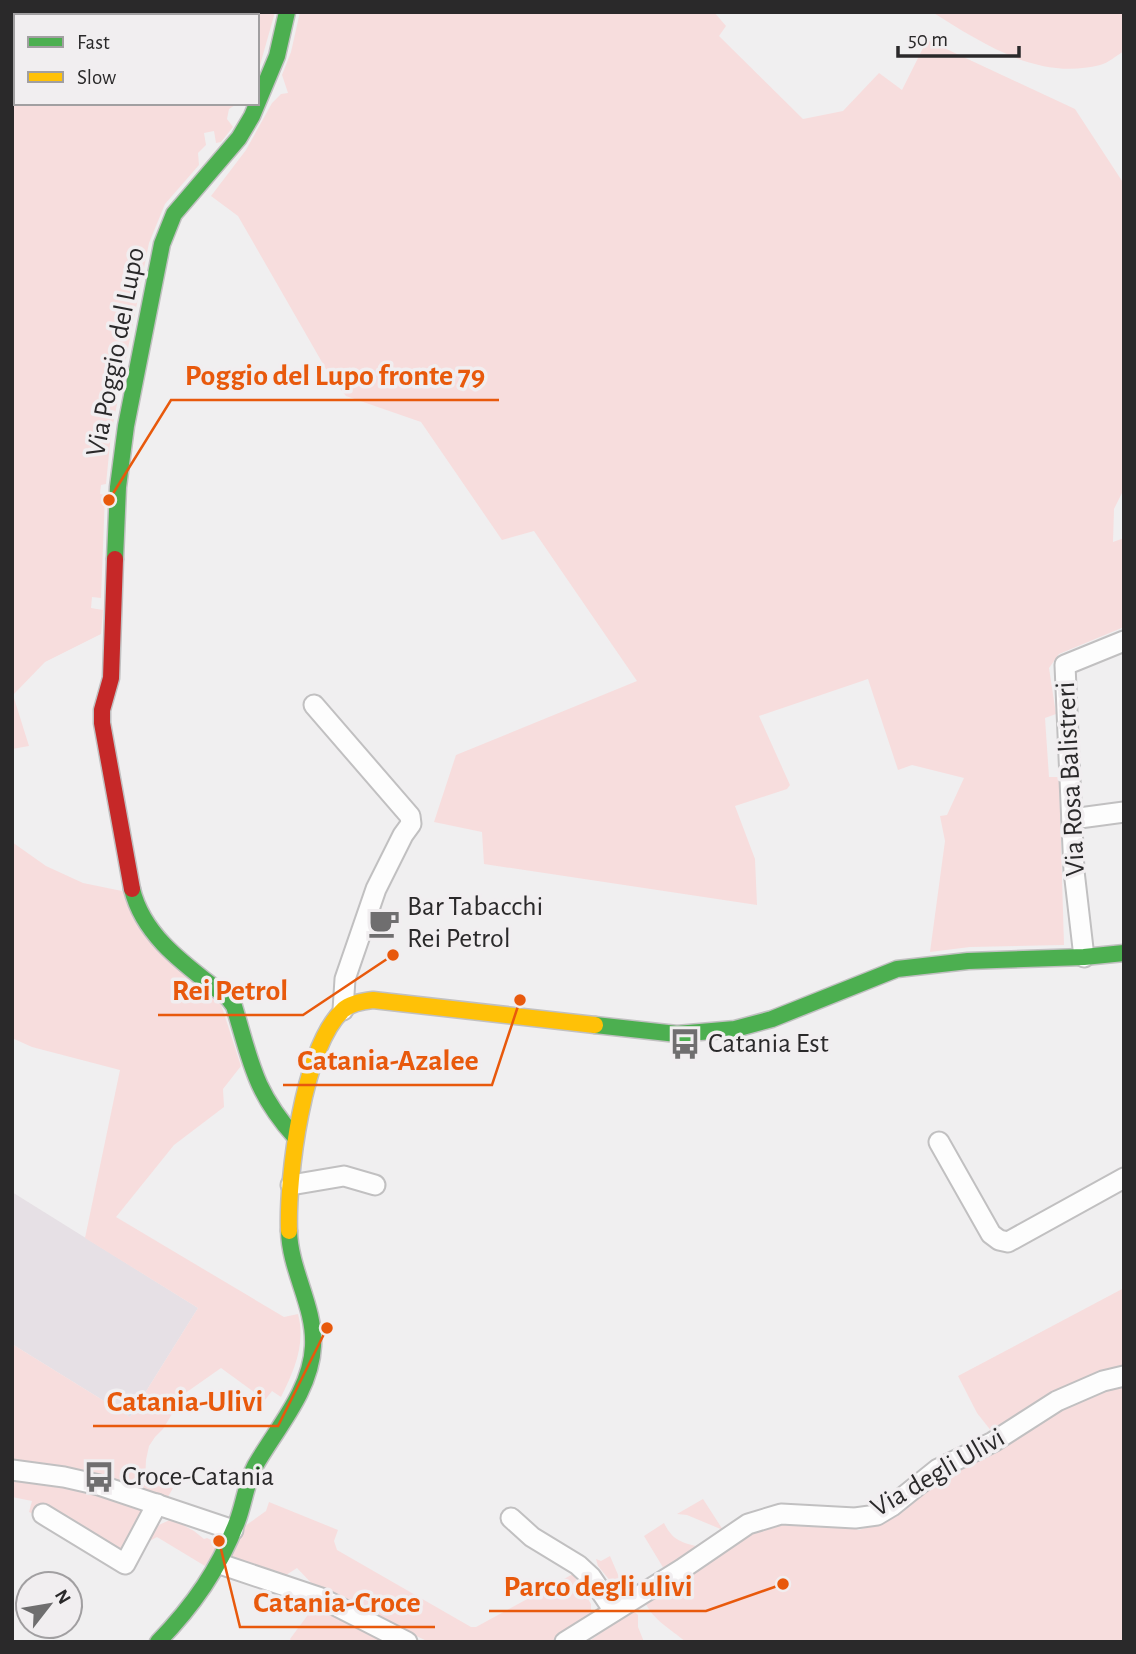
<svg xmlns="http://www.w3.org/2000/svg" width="1136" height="1654" viewBox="0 0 1136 1654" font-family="'Alegreya Sans',sans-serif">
<rect width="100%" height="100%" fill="#f0eff0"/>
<path fill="#e6e0e5" d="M12,1192l186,116 -68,109 -118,-73z"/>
<g fill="#f7dddd">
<path d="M12,12h263l-18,64v-60h-241v87h222l-9,6 -2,10 6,8 -12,15 -5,1 -2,-12 -10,2 2,12 -8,8 1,12 -34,39 -16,39 -38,191 -5,50 -5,1 -1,9 5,1 -4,103 -9,-1 -1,11 12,2 -2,24 -56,28 -32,33 16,51 -17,3z"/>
<path d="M300,12h414l12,14 -7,10 84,83 40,-8 36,-38 23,17 25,-50 148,69 49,75v305l-10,20 -1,33 11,-4v89l-65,27 -10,14 7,46 -11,4 4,59h10l5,168 -94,2 -40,5 15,-111 -5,-25 7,-1 17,-37 -52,-13 -14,5 -30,-91 -109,37 31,69 -3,4 -52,17 20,53 2,46 -273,-41 -2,-32 -48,-10 22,-67 181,-74 -103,-150 -32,9 -81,-118 -75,-26 -16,-20 -92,-160 -27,-20 35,-46 26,-47 9,-9 7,-1 -6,-18 9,-23z"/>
<path d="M932,12h192v39c-8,5 -16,12 -24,14 -62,16 -118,-22 -168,-53z"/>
<path d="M12,842l34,24 37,17 39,8 98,110 21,65 -18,23 1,18 -50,38 -58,72 168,100 14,-3c8,30 -4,57 -17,83l-9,-6 -7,9 -44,-32 -37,26 -21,35 -8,8 -6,9 -3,14 -1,22 28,6 -5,9 -42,-12 -13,-7 -101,-14v-120l118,73 68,-109 -113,-70 35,-168 -88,-23 -20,-9z"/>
<path d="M1124,1288v82l-132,62 -15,-19 -19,-37z"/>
<path d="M1124,1382v260h-438c-14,-12 -38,-25 -42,-44l95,-62 36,-16 55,1 29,9 22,-8 42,-35 119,-70z"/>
<path d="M12,1479l22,1 111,27 -23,46 -93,-41 3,-11 -20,-4z"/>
<path d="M703,1499l20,31 -36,-15 -10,-1z"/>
<path d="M269,1502l69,28 -4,11 3,9 134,77h5l97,-53 18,30v10l-39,28h-123l-112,-53 -20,-21 -17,11 -49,-22 14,-31 21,-15z"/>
<path d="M172,1519l22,12 10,8 3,-1 8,4 2,4 -12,20 -48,-29 -15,8 10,-17z"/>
<path d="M664,1523c9,18 17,19 35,24l-35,22 -20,-33z"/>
<path d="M610,1556l9,21v10l-3,1 -18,-22 -2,-7 5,2z"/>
<path d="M316,1604l70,38h-94l-2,-3z"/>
<path d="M630,1608l8,7v12l6,15h-56l27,-19z"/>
</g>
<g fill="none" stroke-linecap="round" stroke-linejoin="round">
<defs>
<g id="street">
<path d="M314,705l96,111 1,8 -8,11 -27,54 -31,90 -2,31"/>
<path d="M1072,819l52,-7"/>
<path d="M1084,957l-10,-86 -9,-206 59,-24"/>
<path d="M939,1142l52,92 8,6 9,2 116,-64"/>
<path d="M291,1185l53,-9 31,9"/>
<path d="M12,1470l52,7 35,8 134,45"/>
<path d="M43,1514l82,50 32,-60"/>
<path d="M511,1518l21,19 46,28 13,12 23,34"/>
<path d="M220,1564l101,34 86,44"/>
<path d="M565,1642l117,-73 66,-45 33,-10 74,4 22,-3 15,-9 46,-37 55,-27 64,-41 46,-20 21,-5"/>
</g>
<g id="fast">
<path d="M115,559l3,-72 8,-61 36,-182 12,-30 65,-76 13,-22 25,-60 10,-44"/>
<path d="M132,889c12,50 58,79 96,109l6,8c17,56 20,85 61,131"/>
<path d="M595,1025l82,9 58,-5 37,-10 125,-50 71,-8 116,-4 40,-4"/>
<path d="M158,1642c35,-36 61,-73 79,-120 7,-18 9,-39 18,-56 21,-37 56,-75 58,-120 2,-40 -23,-75 -24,-115"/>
</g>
<path id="slow" d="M289,1231c-2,-53 14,-184 54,-221 8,-7 20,-9 30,-10l222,25"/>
<path id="jam" d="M115,559l-4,119 -9,32v13l30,166"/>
</defs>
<use href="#street" stroke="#c1c0c1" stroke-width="23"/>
<use href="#fast" stroke="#c1c0c1" stroke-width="19"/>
<use href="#slow" stroke="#c1c0c1" stroke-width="19"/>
<use href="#jam" stroke="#c1c0c1" stroke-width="19"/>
<use href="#street" stroke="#fdfdfd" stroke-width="19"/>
<use href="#fast" stroke="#4caf50" stroke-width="16"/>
<use href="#slow" stroke="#ffc107" stroke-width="16"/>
<use href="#jam" stroke="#c62828" stroke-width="16"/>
</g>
<defs>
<symbol id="cafe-bare" viewBox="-9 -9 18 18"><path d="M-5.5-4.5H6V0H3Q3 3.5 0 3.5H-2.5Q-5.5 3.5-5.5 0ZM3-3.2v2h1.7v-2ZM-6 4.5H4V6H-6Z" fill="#6f6e6f" stroke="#f1eef0" stroke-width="2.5" paint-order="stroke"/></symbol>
<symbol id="bus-bare" viewBox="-9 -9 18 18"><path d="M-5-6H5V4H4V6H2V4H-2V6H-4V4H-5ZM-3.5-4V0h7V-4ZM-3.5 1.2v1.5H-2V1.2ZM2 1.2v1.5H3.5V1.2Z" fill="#6f6e6f" stroke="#f1eef0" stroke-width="2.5" paint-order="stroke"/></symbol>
</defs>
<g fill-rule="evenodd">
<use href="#cafe-bare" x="362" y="901" width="44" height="44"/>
<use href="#bus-bare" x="663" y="1022" width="44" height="44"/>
<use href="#bus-bare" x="77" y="1455" width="44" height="44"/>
</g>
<g text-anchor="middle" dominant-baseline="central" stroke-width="7" stroke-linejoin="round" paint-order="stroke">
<g font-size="28" fill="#2a292a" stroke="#f1eef0">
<text transform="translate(116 352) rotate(-79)">Via Poggio del Lupo</text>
<text transform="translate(1071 779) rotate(-93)">Via Rosa Balistreri</text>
<text transform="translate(938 1473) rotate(-30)">Via degli Ulivi</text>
</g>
<g font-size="28" fill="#2a292a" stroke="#f1eef0" text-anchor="start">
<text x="407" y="907">Bar Tabacchi<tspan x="407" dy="32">Rei Petrol</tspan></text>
<text x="708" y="1044">Catania Est</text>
<text x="122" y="1477">Croce-Catania</text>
</g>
</g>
<path fill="none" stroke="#e8590c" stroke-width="2.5" d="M109 500L171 400H499M393 955L303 1015H158M520 1000L492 1085H283M327 1328L278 1426H93M783 1584L706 1611H489M219 1541L240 1627H435"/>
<g fill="#e8590c" stroke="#f1eef0" stroke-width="2.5">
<circle cx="109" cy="500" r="7"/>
<circle cx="393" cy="955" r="7"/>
<circle cx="520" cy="1000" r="7"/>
<circle cx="327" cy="1328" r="7"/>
<circle cx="783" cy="1584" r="7"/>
<circle cx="219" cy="1541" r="7"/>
</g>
<g font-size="30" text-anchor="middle" font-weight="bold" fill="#e8590c" stroke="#f1eef0" stroke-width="7" stroke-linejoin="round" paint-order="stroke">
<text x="335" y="385">Poggio del Lupo fronte 79</text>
<text x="230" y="1000">Rei Petrol</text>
<text x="388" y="1070">Catania-Azalee</text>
<text x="185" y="1411">Catania-Ulivi</text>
<text x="598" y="1596">Parco degli ulivi</text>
<text x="337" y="1612">Catania-Croce</text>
</g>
<rect width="1136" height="1654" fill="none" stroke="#2a292a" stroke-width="28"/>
<rect x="14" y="14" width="245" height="91" fill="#f1eef0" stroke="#a19fa1" stroke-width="2"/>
<rect x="28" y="37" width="35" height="10" fill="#4caf50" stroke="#a19fa1" stroke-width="2"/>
<text x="77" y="49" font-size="21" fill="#2a292a">Fast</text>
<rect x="28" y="72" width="35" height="10" fill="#ffc107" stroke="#a19fa1" stroke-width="2"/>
<text x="77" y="84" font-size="21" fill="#2a292a">Slow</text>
<g transform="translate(49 1605) rotate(59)"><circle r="33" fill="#f1eef0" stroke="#a19fa1" stroke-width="2"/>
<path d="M0-5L12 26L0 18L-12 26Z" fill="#6f6e6f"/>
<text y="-10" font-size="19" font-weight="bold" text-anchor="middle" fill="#2a292a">N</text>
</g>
<path d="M898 46v10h121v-10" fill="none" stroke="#2a292a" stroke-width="3.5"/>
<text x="908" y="46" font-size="21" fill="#2a292a" stroke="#f1eef0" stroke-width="5" paint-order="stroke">50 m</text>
</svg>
